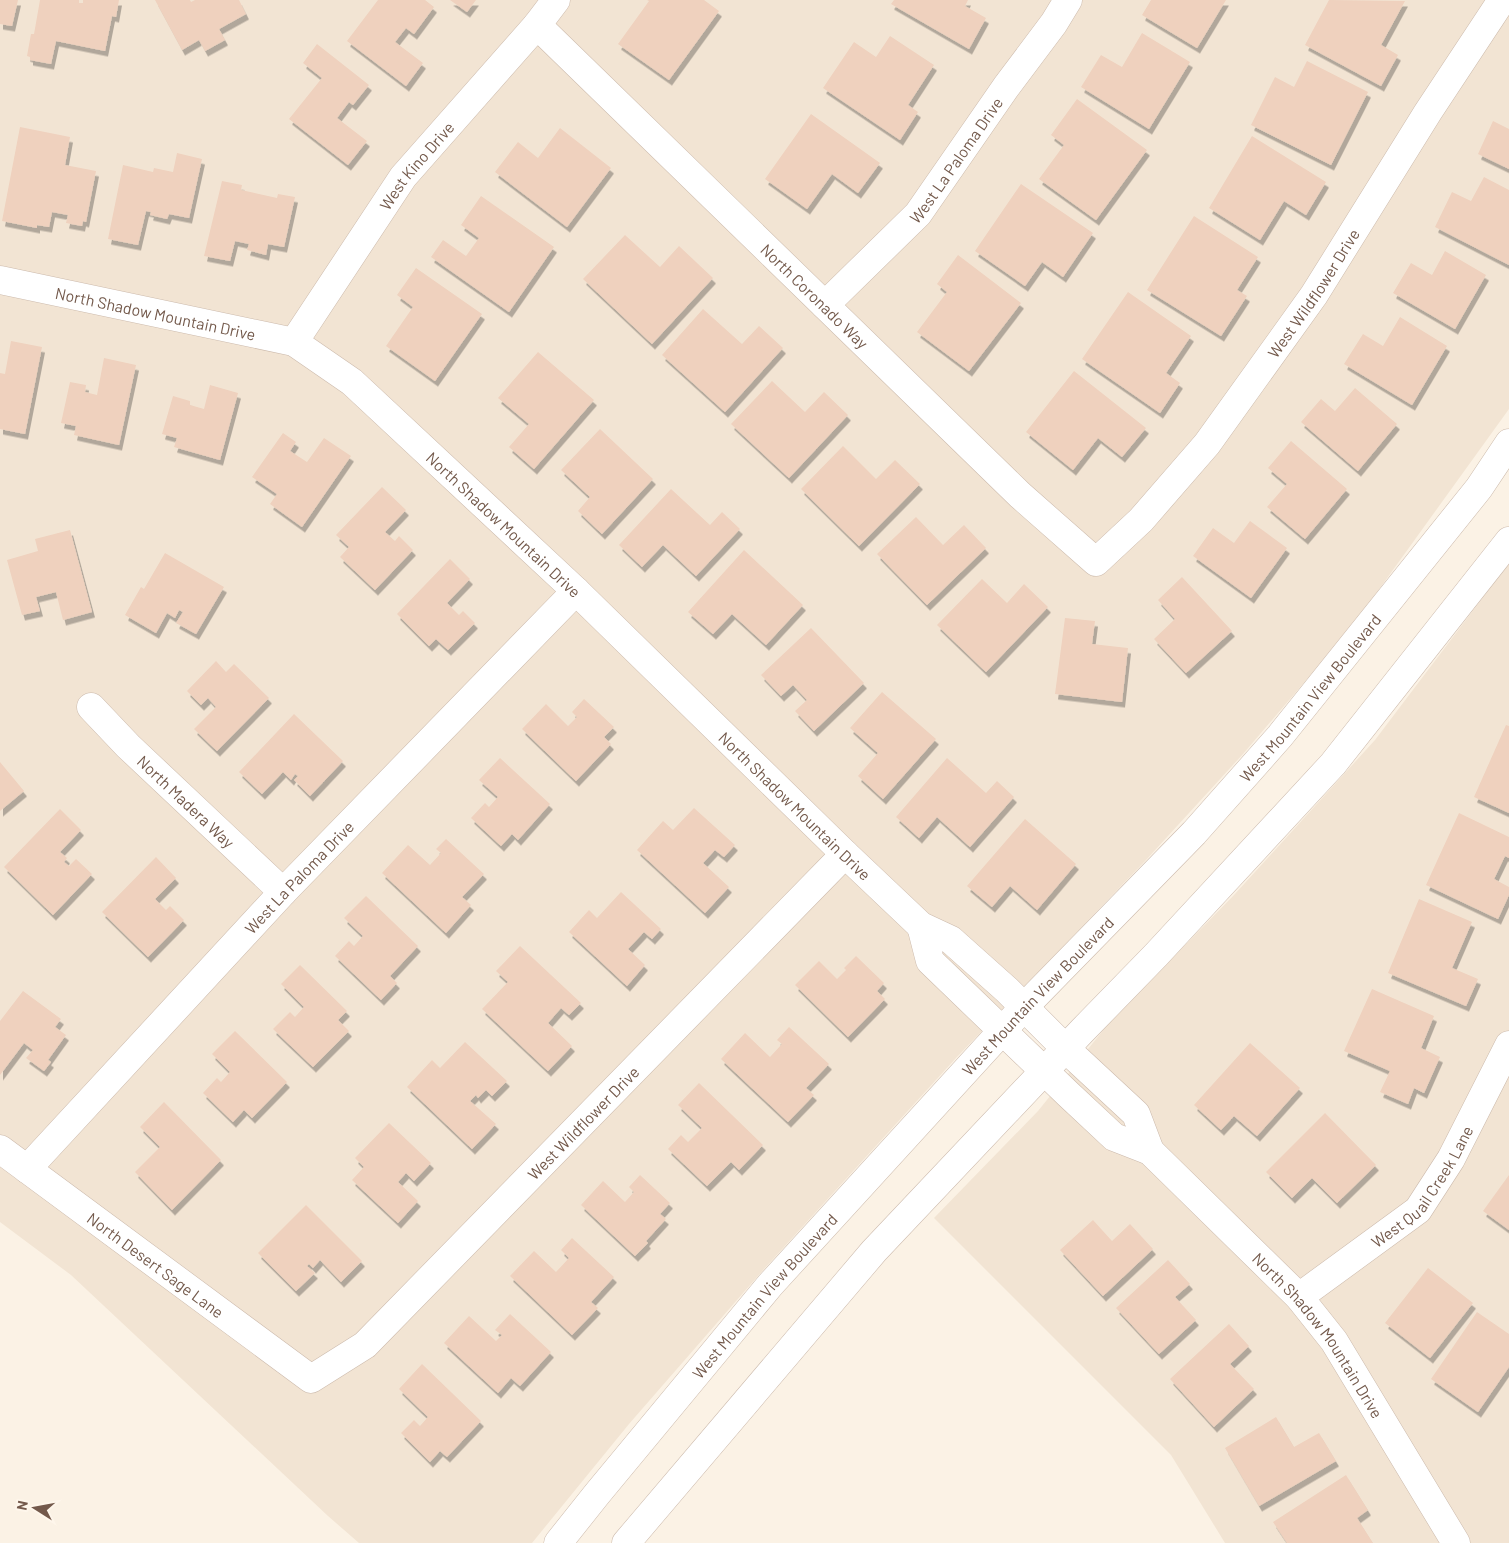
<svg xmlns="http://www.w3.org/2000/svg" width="1509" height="1543" viewBox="0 0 1509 1543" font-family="Barlow,sans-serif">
<defs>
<filter id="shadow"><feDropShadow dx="3" dy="5.5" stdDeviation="0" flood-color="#0004"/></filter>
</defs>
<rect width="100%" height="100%" fill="#fbf2e5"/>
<g fill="#f2e4d3">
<path d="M0,0h1509v409l-155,215 -111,130 -97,106 -190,198 -192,211 -135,155 -97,119h-173l-31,-27 -257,-241 -71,-53z"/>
<path d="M1509,563v980h-284l-54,-88 -237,-237 104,-107 71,-88 125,-128 141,-155z"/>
</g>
<g fill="#efd1be" filter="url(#shadow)">
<path d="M0,0h18l-6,26 -12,-2z"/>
<path d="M40,0h39v3h4v-3h36l-3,17 -4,-1 -7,35 -49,-10 -5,23 -21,-4v-3l-3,-1 4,-22h3z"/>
<path d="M155,0h35l1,2 4,-2h44l7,14 -27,15 6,11 -20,11 -6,-11 -17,10z"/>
<path d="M378,0h47l9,7 -20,27 -8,-6 -11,14 28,21 -17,23 -59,-45z"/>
<path d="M450,0h26l-9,12z"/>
<path d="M647,0h57l15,11 -50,69 -51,-36 31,-43z"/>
<path d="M894,0h74l-3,6 21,12 -17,31 -78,-45z"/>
<path d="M1151,0h75l-29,48 -55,-33z"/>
<path d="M1329,0l76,1 -24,44 17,10 -17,31 -76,-41z"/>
<path d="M1142,33l48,29 -41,67 -68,-42 20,-32 21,12z"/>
<path d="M890,36l44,29 -26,40 10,7 -18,28 -77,-52 31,-46 22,15z"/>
<path d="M317,44l52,41 -16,20 -4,-3 -12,16 30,23 -19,24 -59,-46 33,-41 -19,-15z"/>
<path d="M1307,61l61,31 -37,73 -80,-40 24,-48 19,10z"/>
<path d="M1077,99l70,51 -51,70 -57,-41 25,-34 -13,-10z"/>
<path d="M811,114l69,49 -22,30 -26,-19 -25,35 -42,-30z"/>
<path d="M1493,121l16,8v40l-31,-15z"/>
<path d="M20,127l50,10 -5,28 31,6 -10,51 -3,-1 -1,5 -16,-3 2,-8 -16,-3 -3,15 -12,-2v3l-35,-7z"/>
<path d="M560,128l51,40 -44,59 -72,-55 23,-30 20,16z"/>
<path d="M1252,136l74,46 -20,33 -22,-14 -24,39 -51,-32z"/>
<path d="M177,153l25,6 -13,59 -20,-4 -2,5 -17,-4 1,-3 -5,-1 -8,34 -30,-6 15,-74 30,7 1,-4 19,4z"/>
<path d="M1484,177l25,13v75l-74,-38 17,-35 19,9z"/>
<path d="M222,181l20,4 -1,5 36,8 1,-4 17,3 -11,50 -16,-3 -2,11 -19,-5 2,-6 -14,-3 -5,20 -26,-5z"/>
<path d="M1021,184l72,49 -30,44 -21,-15 -17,24 -50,-35z"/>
<path d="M481,196l73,51 -45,65 -78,-55 12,-17 23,16 13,-18 -18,-13z"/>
<path d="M1194,216l64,41 -21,33 10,6 -26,40 -74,-46z"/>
<path d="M625,235l35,32 19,-21 34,32 -61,66 -69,-65z"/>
<path d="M1445,251l41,24 -31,54 -62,-36 18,-30 21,12z"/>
<path d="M958,255l63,48 -52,68 -52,-39 30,-40 -10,-8z"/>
<path d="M416,268l66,46 -47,67 -49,-35 27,-39 -16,-12z"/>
<path d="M1128,292l63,44 -25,37 14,10 -20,30 -78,-54z"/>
<path d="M703,309l39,35 17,-18 24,22 -58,64 -63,-57z"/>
<path d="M1400,317l47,29 -35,59 -68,-41 19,-30 20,12z"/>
<path d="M11,341l31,6 -17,87 -25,-5v-56l5,1z"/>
<path d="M538,352l56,48 -60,69 -25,-22 20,-23 -31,-26z"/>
<path d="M104,358l32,7 -17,80 -45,-10 2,-9 -15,-3 9,-41 16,3 -1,7 12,3z"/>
<path d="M1074,371l72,57 -24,29 -24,-19 -25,32 -47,-38z"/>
<path d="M772,381l33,31 19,-20 24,23 -59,63 -58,-54z"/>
<path d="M210,385l28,8 -18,67 -46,-13 3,-9 -15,-4 11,-38 17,5v4l14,4z"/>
<path d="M1355,388l42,36 -39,47 -57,-49 20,-23 14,12z"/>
<path d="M600,429l53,50 -51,55 -24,-23 12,-14 -29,-27z"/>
<path d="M283,433l13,9 -6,9 17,11 17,-24 27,18 -49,71 -32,-23 7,-10 -25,-17z"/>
<path d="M1291,441l56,48 -42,50 -38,-32 20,-23 -19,-16z"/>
<path d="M843,446l33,33 19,-19 25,24 -61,62 -58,-57z"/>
<path d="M382,487l24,23 -21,22 10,9 4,-5 14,14 -38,40 -35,-33 9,-10 -13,-12z"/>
<path d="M671,489l39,36 12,-13 18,17 -44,47 -33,-31 -21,22 -23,-22z"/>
<path d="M916,517l27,28 21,-20 22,23 -59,57 -50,-51z"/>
<path d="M1250,521l37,27 -36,50 -58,-42 20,-28 21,15z"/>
<path d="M70,530l22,82 -29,8 -7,-28 -20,5 4,14 -18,4 -15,-55 31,-9 -3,-12z"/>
<path d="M744,550l59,55 -37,40 -34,-31 -19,20 -25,-22z"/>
<path d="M165,553l59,34 -28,47 -20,-11 7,-11 -4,-2 -4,8 -8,-5 -11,20 -31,-18 16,-28 3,2z"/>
<path d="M450,559l20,20 -23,24 12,12 4,-4 12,12 -27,27 -12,-11 -7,7 -32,-32z"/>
<path d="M1182,577l50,54 -46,42 -32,-34 21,-20 -17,-19z"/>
<path d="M982,579l25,24 17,-19 24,23 -62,65 -49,-47z"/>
<path d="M1065,618l30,3 -3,23 36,4 -6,54 -67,-8z"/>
<path d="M811,628l53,55 -50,48 -19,-20 12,-11 -14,-15 -12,11 -20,-21z"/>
<path d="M216,661l10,11 8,-8 35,34 -52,53 -23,-22 22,-22 -8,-9 -7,7 -14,-14z"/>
<path d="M882,692l54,47 -53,60 -25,-23 20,-23 -28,-25z"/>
<path d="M584,699l30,28 -10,10 7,7 -35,37 -54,-52 24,-25 22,22 9,-9 -5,-5z"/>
<path d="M294,714l49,47 -33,35 -16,-16 4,-4 -3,-2 -4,6 -8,-8 -21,22 -23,-22z"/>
<path d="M1506,725l3,1v87l-35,-16z"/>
<path d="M500,758l50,46 -32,36 -6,-6 -11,12 -30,-28 14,-15 4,4 9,-10 -19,-17z"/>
<path d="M947,758l39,35 11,-12 17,16 -44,50 -33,-30 -18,21 -23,-21z"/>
<path d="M0,762l24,29 -24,20z"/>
<path d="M694,808l41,37 -11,12 -9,-7 -12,13 26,24 -24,26 -68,-63 26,-29 10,9z"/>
<path d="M60,809l21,21 -21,22 7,6 -3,4 5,4 7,-7 16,15 -39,41 -49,-48z"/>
<path d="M1459,813l50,24v21l-4,-2 -11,23 15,8v8l-11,24 -72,-34z"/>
<path d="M1025,819l51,45 -39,46 -27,-24 -18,21 -25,-21z"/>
<path d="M446,839l38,35 -22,23 9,8 -25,28 -64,-60 26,-28 22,20 11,-12 -5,-4z"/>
<path d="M156,857l20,21 -21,21 11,11 4,-4 14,14 -36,37 -46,-45z"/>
<path d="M621,892l40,37 -9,10 -8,-7 -16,17 17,16 -18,21 -58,-54 20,-22 8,8z"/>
<path d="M366,896l52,50 -28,30 7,7 -16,17 -46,-44 14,-15 5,5 9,-10 -19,-18z"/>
<path d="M1419,899l53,23 -20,46 26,11 -12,27 -78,-33z"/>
<path d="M520,946l61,57 -12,12 -8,-7 -13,15 24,23 -24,25 -66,-62 26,-27 -12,-11z"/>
<path d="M856,956l28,27 -7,8 8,8 -37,38 -53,-52 24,-24 18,18 9,-9 -2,-2z"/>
<path d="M300,965l47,46 -9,9 11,11 -36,36 -40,-38 17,-17 5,5 9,-10 -23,-23z"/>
<path d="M1372,989l62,27 -13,32 19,9 -16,36 -10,-5 -6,16 -28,-12 10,-21 -46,-20z"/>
<path d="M23,991l38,28 -6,8 11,8 -18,25 3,2 -7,9 -18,-13 7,-8 -9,-7 -24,32v-54z"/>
<path d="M789,1027l40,37 -23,24 8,7 -26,27 -67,-63 24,-26 25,24 12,-13 -5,-4z"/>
<path d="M235,1031l52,51 -35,36 -8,-8 -11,12 -30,-29 14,-15 4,4 9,-10 -18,-18z"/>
<path d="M465,1042l42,39 -15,15 -6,-6 -8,8 -2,-3 -6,6 26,23 -24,25 -65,-62 25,-27 8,8z"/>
<path d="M1250,1043l50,45 -43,48 -23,-20 -13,14 -27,-25z"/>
<path d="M699,1083l64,62 -24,25 -8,-8 -24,24 -39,-37 13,-14 7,7 14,-14 -24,-23z"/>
<path d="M164,1102l57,58 -49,50 -37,-38 25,-25 -20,-20z"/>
<path d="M1325,1113l51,52 -39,38 -25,-25 -20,20 -26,-26z"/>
<path d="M389,1123l42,40 -17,18 -8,-8 -8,9 20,19 -20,22 -46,-43 12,-13 -9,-9z"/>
<path d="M640,1175l30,28 -10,11 6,5 -20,22 2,2 -13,13 -54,-51 22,-24 22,21 9,-10 -5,-5z"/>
<path d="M1509,1175v55l-26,-19z"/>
<path d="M306,1205l56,56 -21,21 -21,-22 -7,8 -4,-4 -2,2 8,7 -19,18 -38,-38z"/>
<path d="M1093,1220l19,21 18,-17 23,25 -50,47 -43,-46z"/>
<path d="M572,1238l42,39 -23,25 7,6 -26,27 -62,-59 24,-25 22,21 13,-14 -8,-8z"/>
<path d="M1168,1260l22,24 -15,13 21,23 -37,34 -43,-46z"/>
<path d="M1428,1268l45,35 -43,55 -45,-35z"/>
<path d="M1477,1312l32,22v33l-31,45 -47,-33z"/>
<path d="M510,1314l41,38 -31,34 -9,-8 -13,15 -54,-50 25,-27 27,25 6,-6 -7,-5z"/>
<path d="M1229,1324l20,22 -19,18 24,25 -40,38 -44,-48z"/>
<path d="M422,1364l59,57 -34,36 -7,-6 -10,11 -29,-29 13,-13 6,6 8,-9 -29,-28z"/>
<path d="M1276,1417l18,30 25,-14 17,28 -77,45 -34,-58z"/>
<path d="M1346,1475l22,35 -11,8 16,25h-86l-14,-21z"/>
</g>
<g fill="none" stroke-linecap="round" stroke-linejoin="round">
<defs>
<g id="minor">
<path id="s1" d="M537,25l483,470 76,67 45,-42 66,-76 107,-149 114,-183 74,-112"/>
<path id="s2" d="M0,280l294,62 58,40 224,209 269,263 76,72 30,14 56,50 59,59 70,65 14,37"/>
<path id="s3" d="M825,305l93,-91 88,-127 48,-64 14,-23"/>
<path id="s4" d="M294,342l109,-165 134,-152 19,-25"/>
<path id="s5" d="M91,707l37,39 155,146"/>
<path id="s6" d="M921,926l9,35 138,133 46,43 36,14 149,146 35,44 122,202"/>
<path id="s7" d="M0,1149l311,230 54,-34 480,-491"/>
<path id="s8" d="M27,1169l256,-277 293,-301"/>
<path id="s9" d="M1299,1297l119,-87 33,-51 58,-114"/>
</g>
<g id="tertiary">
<path id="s10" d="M558,1543l39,-49 173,-209 254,-278 170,-174 86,-97 199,-248 30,-45"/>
<path d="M626,1543l248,-292 208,-220 74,-76 177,-191 176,-223"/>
</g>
</defs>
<use href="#minor" stroke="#ccbaac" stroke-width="29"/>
<use href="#tertiary" stroke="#ccbaac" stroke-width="29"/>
<use href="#minor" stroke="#fff" stroke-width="28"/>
<use href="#tertiary" stroke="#fff" stroke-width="28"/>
</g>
<g text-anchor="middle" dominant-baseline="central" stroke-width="4" stroke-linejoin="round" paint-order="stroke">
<g font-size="16" fill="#73594b" stroke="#fef6eb">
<text stroke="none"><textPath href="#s3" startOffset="196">West La Paloma Drive</textPath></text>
<text stroke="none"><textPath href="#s4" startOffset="215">West Kino Drive</textPath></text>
<text stroke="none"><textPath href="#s1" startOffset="1122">West Wildflower Drive</textPath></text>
<text stroke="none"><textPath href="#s1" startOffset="388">North Coronado Way</textPath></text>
<text stroke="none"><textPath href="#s2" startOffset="159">North Shadow Mountain Drive</textPath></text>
<text stroke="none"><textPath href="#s2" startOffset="579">North Shadow Mountain Drive</textPath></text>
<text stroke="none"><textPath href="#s10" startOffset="1132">West Mountain View Boulevard</textPath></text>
<text stroke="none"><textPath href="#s5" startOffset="134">North Madera Way</textPath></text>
<text stroke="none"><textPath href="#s2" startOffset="984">North Shadow Mountain Drive</textPath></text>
<text stroke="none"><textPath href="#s8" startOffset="399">West La Paloma Drive</textPath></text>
<text stroke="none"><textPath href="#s10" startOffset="728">West Mountain View Boulevard</textPath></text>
<text stroke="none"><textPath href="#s7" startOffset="762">West Wildflower Drive</textPath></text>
<text stroke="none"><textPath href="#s9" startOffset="168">West Quail Creek Lane</textPath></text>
<text stroke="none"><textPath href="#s7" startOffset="194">North Desert Sage Lane</textPath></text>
<text stroke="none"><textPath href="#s10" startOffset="322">West Mountain View Boulevard</textPath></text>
<text stroke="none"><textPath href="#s6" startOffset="580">North Shadow Mountain Drive</textPath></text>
</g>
</g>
<g transform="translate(35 1508) rotate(281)" stroke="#fef6eb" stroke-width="4" paint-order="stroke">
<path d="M0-4L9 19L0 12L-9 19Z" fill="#73594b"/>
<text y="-8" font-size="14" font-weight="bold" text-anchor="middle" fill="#73594b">N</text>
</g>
</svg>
